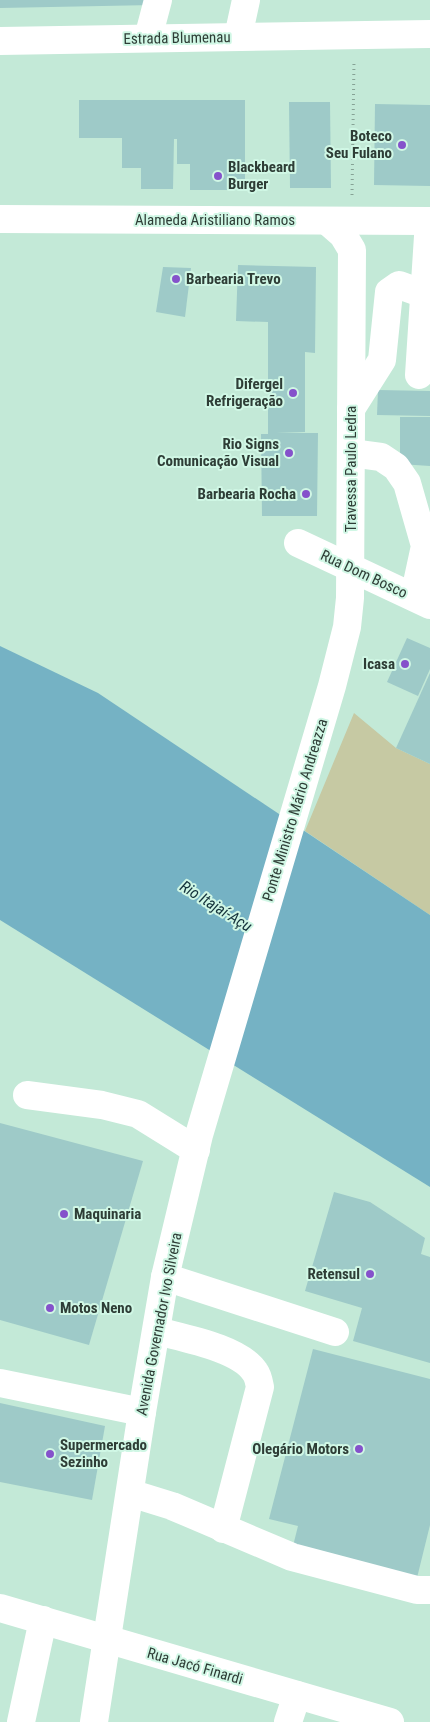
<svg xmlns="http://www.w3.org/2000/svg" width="430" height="1722" viewBox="0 0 430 1722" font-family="'Roboto Condensed',sans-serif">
<rect width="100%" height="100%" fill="#c3e9d7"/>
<path fill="#c6c9a3" d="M354,713l42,35 34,16v151l-125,-84z"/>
<path fill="#75b2c4" d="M0,646l98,47 332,222v272l-430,-267z"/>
<g fill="#9ecac8">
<path d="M0,0h155l-2,5 -153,3z"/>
<path d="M79,100h166v90h-55v-26h-13v-25h-3l-1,50h-32v-21h-19v-30h-43z"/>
<path d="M289,102h41l1,86h-41z"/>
<path d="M375,104l55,1v81l-56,-1z"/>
<path d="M238,265l78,2 -1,86 -10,-1v80l-29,1h42l-1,83h-55l-1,-82h7v-112l-32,-1z"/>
<path d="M163,267l28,1 -6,49 -29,-5z"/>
<path d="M378,390l52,1v25l-53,-1z"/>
<path d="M400,417h30v49l-30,-2z"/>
<path d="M407,638l23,10v21l-12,27 -31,-14z"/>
<path d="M430,673v91l-34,-16z"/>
<path d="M0,1123l143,38 -54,184 -89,-25z"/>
<path d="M334,1192l36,10 55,36 -4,16 9,3v106l-77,-22 9,-33 -57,-17z"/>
<path d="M313,1349l117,30v146l-15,61 -124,-32 7,-28 -29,-7z"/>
<path d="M0,1403l105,23 -13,74 -92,-18z"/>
</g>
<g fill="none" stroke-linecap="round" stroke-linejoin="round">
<path stroke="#86a295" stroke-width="3" stroke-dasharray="1 4" stroke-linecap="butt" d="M352,195l2,-134"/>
<g stroke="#fff" stroke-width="28">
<path d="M238,37l8,-37"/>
<path d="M148,38l10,-38"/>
<path d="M419,375l10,-154"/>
<path d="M351,409l31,-49 7,-68 10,-7 25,9"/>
<path d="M351,453l30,4 15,10 11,16 18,63 -11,51"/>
<path d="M298,543l132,62"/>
<path d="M27,1095l75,10 36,9 58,36"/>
<path d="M165,1277l170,55"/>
<path d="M157,1331c26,7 83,17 98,41 3,4 4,10 5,15l-37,142"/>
<path d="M0,1383l142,29"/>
<path d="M130,1493l42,13 120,51 125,33h13"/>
<path d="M0,1608l390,114"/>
<path d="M21,1722l22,-102"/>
<path d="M94,1722l48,-310 23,-135 34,-142 133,-449 15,-59 3,-29 2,-348 -9,-15 -16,-14"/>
<path d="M288,1722l9,-27"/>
</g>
<g stroke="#fff" stroke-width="28">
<path d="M0,41l430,-7"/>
<path d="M0,219l430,2"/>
</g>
</g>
<g fill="#8552cb" stroke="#d0f7e5" stroke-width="2">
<circle cx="402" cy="145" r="5"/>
<circle cx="218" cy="176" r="5"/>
<circle cx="176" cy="279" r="5"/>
<circle cx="293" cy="393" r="5"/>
<circle cx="289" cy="453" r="5"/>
<circle cx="306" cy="494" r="5"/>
<circle cx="405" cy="664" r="5"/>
<circle cx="64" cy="1214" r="5"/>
<circle cx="370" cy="1274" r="5"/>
<circle cx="50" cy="1308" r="5"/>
<circle cx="359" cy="1449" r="5"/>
<circle cx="50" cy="1454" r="5"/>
</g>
<g text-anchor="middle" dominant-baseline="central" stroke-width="4" stroke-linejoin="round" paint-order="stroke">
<g font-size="15" fill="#2e3d36" stroke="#d0f7e5">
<text transform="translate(177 38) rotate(-1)">Estrada Blumenau</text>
<text x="215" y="220">Alameda Aristiliano Ramos</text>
<text transform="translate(351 469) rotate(-90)">Travessa Paulo Ledra</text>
<text transform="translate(364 574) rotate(25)">Rua Dom Bosco</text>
<text transform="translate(295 810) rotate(-73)">Ponte Ministro Mário Andreazza</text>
<text transform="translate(159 1324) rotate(-79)">Avenida Governador Ivo Silveira</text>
<text transform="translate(195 1666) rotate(16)">Rua Jacó Finardi</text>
</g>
<g font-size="15" font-weight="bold" fill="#2e3d36" stroke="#d0f7e5" text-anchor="end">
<text x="392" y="136">Boteco<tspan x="392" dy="17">Seu Fulano</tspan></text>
<text x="228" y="167" text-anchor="start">Blackbeard<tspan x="228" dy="17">Burger</tspan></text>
<text x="186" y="279" text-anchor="start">Barbearia Trevo</text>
<text x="283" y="384">Difergel<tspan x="283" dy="17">Refrigeração</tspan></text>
<text x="279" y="444">Rio Signs<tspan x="279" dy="17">Comunicação Visual</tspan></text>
<text x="296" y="494">Barbearia Rocha</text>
<text x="395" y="664">Icasa</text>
<text x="74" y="1214" text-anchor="start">Maquinaria</text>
<text x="360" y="1274">Retensul</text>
<text x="60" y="1308" text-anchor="start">Motos Neno</text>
<text x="60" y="1445" text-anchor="start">Supermercado<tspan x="60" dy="17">Sezinho</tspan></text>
<text x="349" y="1449">Olegário Motors</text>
</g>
<g font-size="16" font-style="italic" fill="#14323b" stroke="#d0f7e5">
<text transform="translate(216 906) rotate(32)">Rio Itajaí-Açu</text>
</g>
</g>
</svg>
